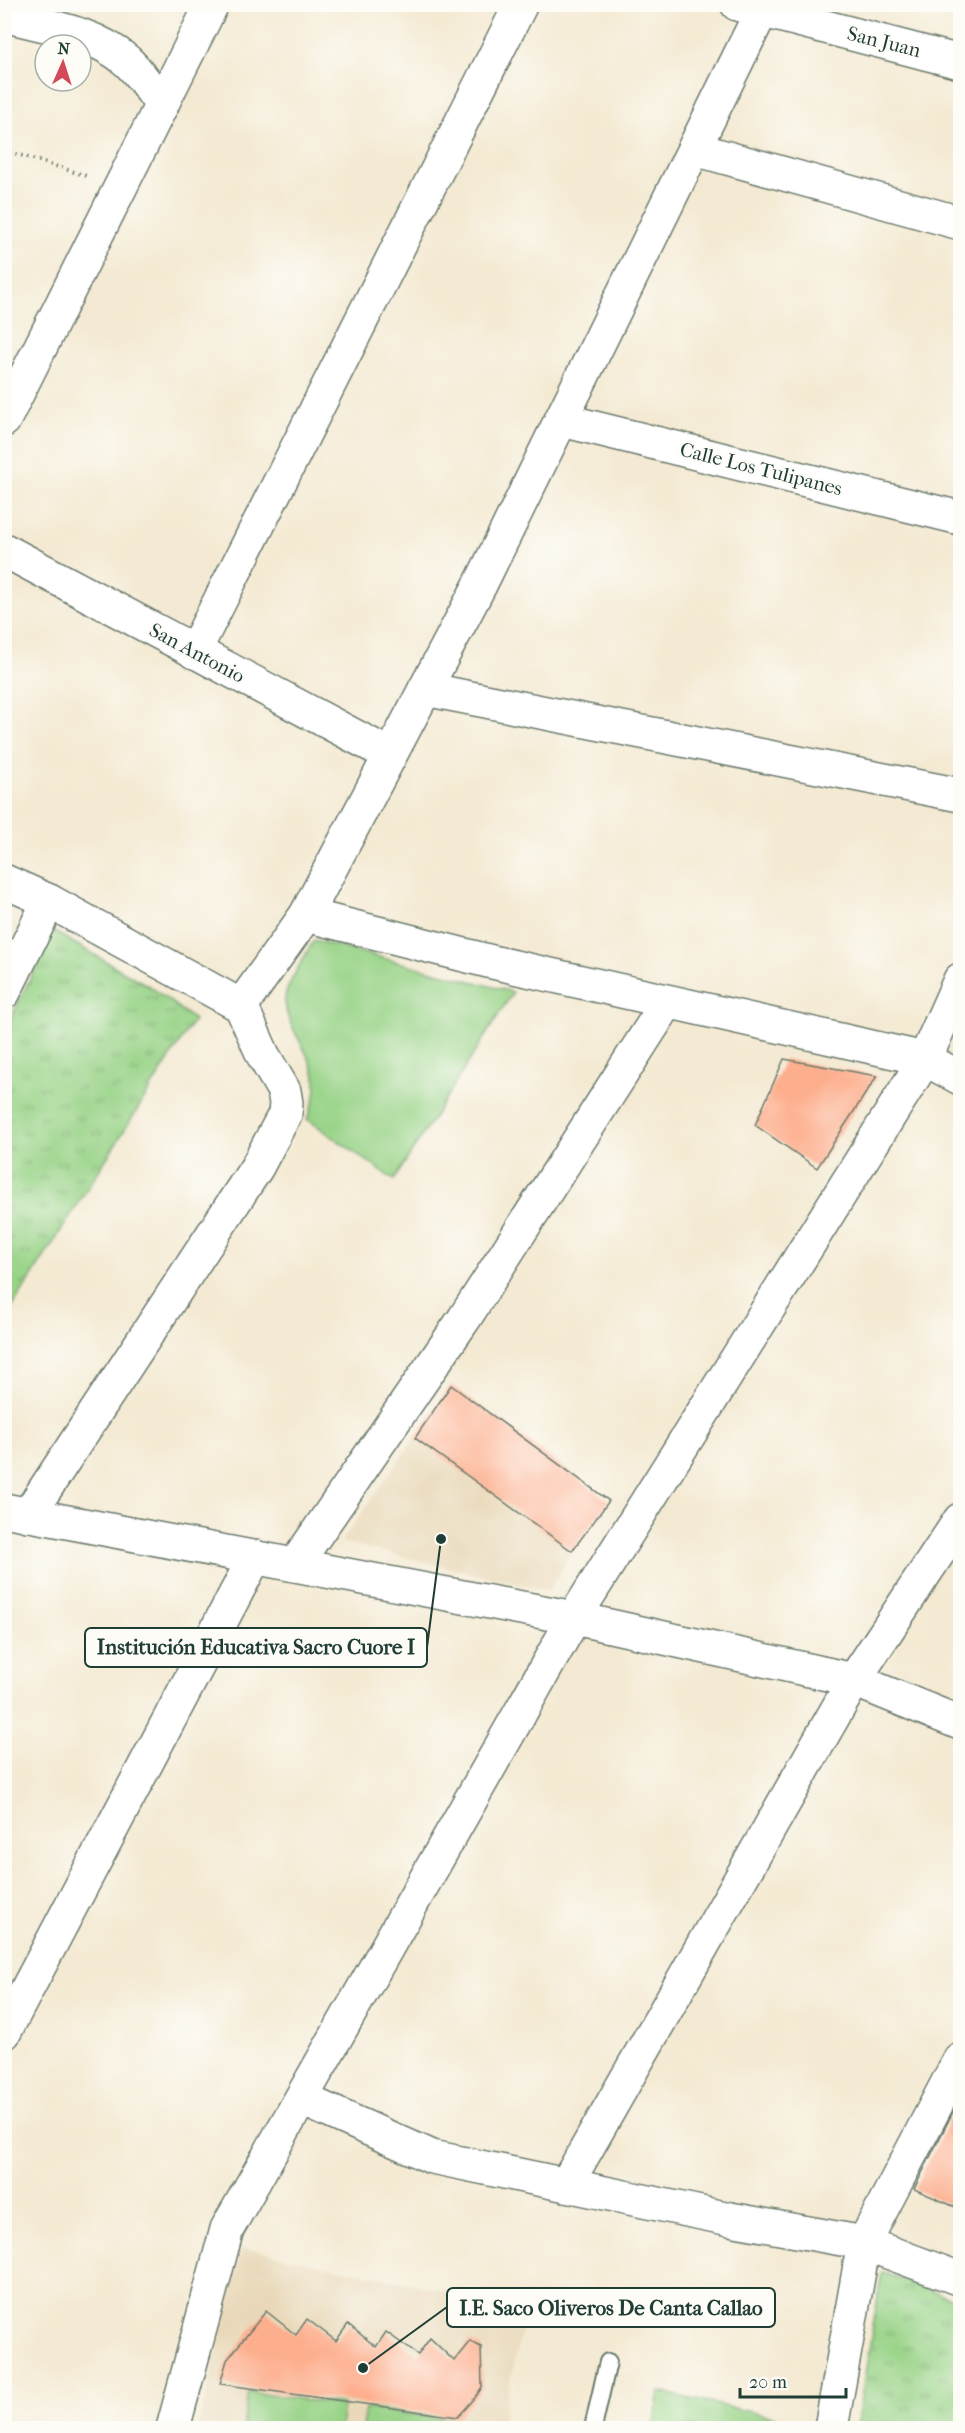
<svg xmlns="http://www.w3.org/2000/svg" width="965" height="2433" viewBox="0 0 965 2433" font-family="'IM FELL French Canon',serif">
<defs>
<pattern id="park-tufts" width="24" height="20" patternUnits="userSpaceOnUse" patternTransform="scale(1.5)"><rect width="24" height="20" fill="#98d387"/><path d="M3 7l-1-3M5 7V3M7 7l1-3M15 17l-1-3M17 17v-4M19 17l1-3" fill="none" stroke="#7bac6f"/></pattern>
</defs>
<rect width="100%" height="100%" fill="#fdfcf7"/>
<filter id="ink" filterUnits="userSpaceOnUse"><feTurbulence type="fractalNoise" baseFrequency=".0167" numOctaves="2"/><feDisplacementMap in="SourceGraphic" scale="12" xChannelSelector="R" yChannelSelector="G"/><feConvolveMatrix kernelMatrix="1 2 1 2 8 2 1 2 1" color-interpolation-filters="sRGB"/></filter>
<filter id="wash" filterUnits="userSpaceOnUse"><feTurbulence type="fractalNoise" baseFrequency=".008" numOctaves="4" result="noise"/><feDisplacementMap in="SourceGraphic" scale="24" xChannelSelector="R" yChannelSelector="G"/><feGaussianBlur stdDeviation="1.35" result="paint"/><feColorMatrix in="noise" values="0 0 0 0 0 0 0 0 0 0 0 0 0 0 0 0 0 1.4 0 .05"/><feComposite in="paint" operator="in"/></filter>
<g filter="url(#wash)">
<rect width="100%" height="100%" fill="#f4ead3"/>
<g fill="#e9d9ba">
<path d="M415,1438l157,113 -23,40 -208,-49z"/>
<path d="M242,2248l284,60 -25,120h-303z"/>
</g>
<g fill="#98d387" stroke="#5c885e" stroke-width="1.5">
<path d="M314,940l199,52 -119,188 -87,-61c3,-9 9,-21 9,-31 2,-32 -38,-66 -30,-95 6,-18 19,-37 28,-53z"/>
<path d="M248,2392l95,13 -3,23h-97z"/>
<path d="M659,2392l134,29 -1,7h-139z"/>
<path d="M365,2408l95,13 -1,7h-97z"/>
</g>
<g fill="url(#park-tufts)" stroke="#5c885e" stroke-width="1.5">
<path d="M53,931l99,57 42,32 -189,299v-289z"/>
<path d="M882,2272l78,29v127h-104z"/>
</g>
<g id="blocks">
<g fill="#fdae8d">
<path d="M784,1059l93,17 -60,92 -62,-43z"/>
<path d="M451,1385l158,116 -37,50 -157,-113z"/>
<path d="M960,2098v111l-46,-20z"/>
<path d="M266,2311l30,24 11,-16 29,22 12,-17 28,23 10,-15 32,23 12,-17 24,23 16,-20 11,6 1,40 -7,11 -17,19 -238,-33 7,-24z"/>
</g>
</g>
</g>
<g filter="url(#ink)">
<use href="#blocks" fill-opacity="0" stroke="#6a7a6c" stroke-width="1.5"/>
<g fill="none" stroke-linecap="round" stroke-linejoin="round">
<defs>
<path id="service" d="M593,2428l15,-66"/>
<g id="minor">
<path d="M737,4l223,58"/>
<path d="M4,15c41,11 90,17 123,46 13,12 24,29 35,44"/>
<path d="M695,149l265,74"/>
<path d="M4,420l208,-416"/>
<path d="M562,420l398,98"/>
<path d="M4,550l386,205"/>
<path d="M194,652l327,-648"/>
<path d="M425,689l535,106"/>
<path d="M4,881l45,20 192,105 22,49 21,36 2,12 -1,11 -28,53 -229,348"/>
<path d="M306,915l186,47 433,97 35,19"/>
<path d="M4,992l45,-91"/>
<path d="M241,1006l65,-91 175,-332 284,-579"/>
<path d="M4,1510l570,108 280,62 106,43"/>
<path d="M295,1565l169,-246 203,-316"/>
<path d="M4,2033l251,-476"/>
<path d="M302,2099l130,58 298,62 134,24 96,36"/>
<path d="M566,2185l288,-505 106,-160"/>
<path d="M173,2428l54,-199 347,-611 351,-559 35,-79"/>
<path d="M831,2428l33,-185 96,-184"/>
</g>
</defs>
<use href="#service" stroke="#6a7a6c" stroke-width="20"/>
<use href="#minor" stroke="#6a7a6c" stroke-width="36"/>
<path stroke="#6a7a6c" stroke-width="4" stroke-dasharray="1.5 4.5" stroke-linecap="butt" d="M4,150l83,26"/>
<use href="#service" stroke="#fff" stroke-width="16"/>
<use href="#minor" stroke="#fff" stroke-width="33"/>
</g>
</g>
<g text-anchor="middle" dominant-baseline="central" stroke-width="4.5" stroke-linejoin="round" paint-order="stroke">
<g font-size="20" fill="#1f3d34" stroke="#fdfcf7">
<text transform="translate(884 42) rotate(14)">San Juan</text>
<text transform="translate(761 469) rotate(14)">Calle Los Tulipanes</text>
<text transform="translate(197 653) rotate(28)">San Antonio</text>
</g>
</g>
<path fill="none" stroke="#1f3d34" stroke-width="2" d="M441 1539L427 1647M363 2368L447 2307"/>
<g fill="#1f3d34" stroke="#fdfcf7" stroke-width="2">
<circle cx="441" cy="1539" r="6"/>
<circle cx="363" cy="2368" r="6"/>
</g>
<g fill="#fdfcf7" stroke="#1f3d34" stroke-width="2">
<rect x="85" y="1628" width="342" height="39" rx="6"/>
<rect x="447" y="2288" width="328" height="39" rx="6"/>
</g>
<g font-size="21" text-anchor="middle" font-weight="bold" fill="#1f3d34">
<text x="256" y="1654">Institución Educativa Sacro Cuore I</text>
<text x="611" y="2315">I.E. Saco Oliveros De Canta Callao</text>
</g>
<rect width="965" height="2433" fill="none" stroke="#fdfcf7" stroke-width="24"/>
<g transform="translate(63 63) rotate(3)"><circle r="28" fill="#fdfcf7" stroke="#a4b0a9" stroke-width="1.5"/>
<path d="M0-4.5L10 22L0 15L-10 22Z" fill="#d1495b"/>
<text y="-9" font-size="16" font-weight="bold" text-anchor="middle" fill="#1f3d34">N</text>
</g>
<path d="M740 2388v9h106v-9" fill="none" stroke="#1f3d34" stroke-width="3"/>
<text x="749" y="2388" font-size="18" fill="#1f3d34" stroke="#fdfcf7" stroke-width="4.5" paint-order="stroke">20 m</text>
</svg>
